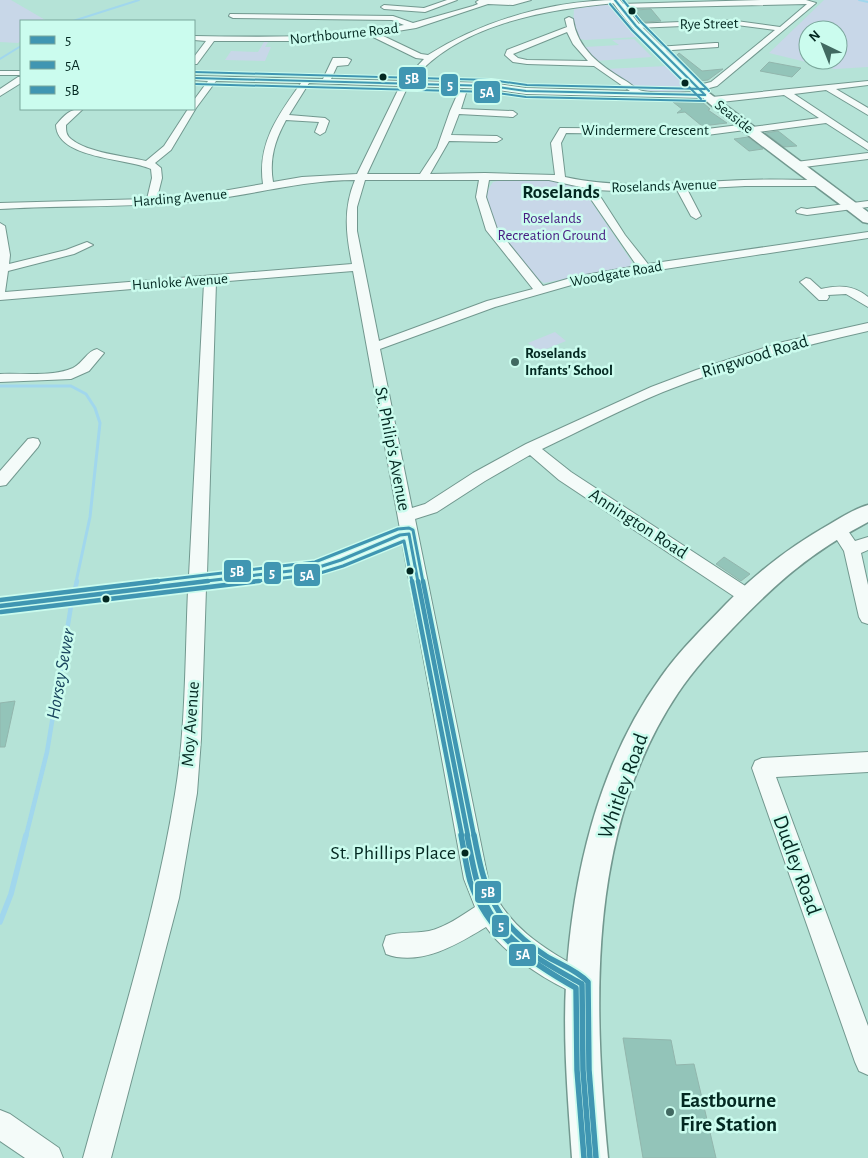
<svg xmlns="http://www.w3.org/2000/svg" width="868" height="1158" viewBox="0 0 868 1158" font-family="'Alegreya Sans',sans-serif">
<rect width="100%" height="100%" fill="#b5e3d7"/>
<g fill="#c8d7e8" fill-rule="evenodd">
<path d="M0,0h11l36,21h-26v20l-3,2 -18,-1z"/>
<path d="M824,0h44v67l-33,2 -66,-16zM808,30h30v30h-30z"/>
<path d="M605,4l7,1 27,32 -54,3 -8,-2 -4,-10 1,-19z"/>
<path d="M634,39l18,18 -57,4 -10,-14 34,-2 -7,-5z"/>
<path d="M264,42h4l-3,5h6l-6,14 -40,-1 6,-9 27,1z"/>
<path d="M667,66l20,19 -2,6 -6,2h-33l-10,-4 -31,-20z"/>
<path d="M502,180c27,0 58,-5 82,11l48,71 -3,5 -85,16c-24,-16 -59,-63 -57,-92l6,-9z"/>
<path d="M555,332l11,9 -27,11 -11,-9z"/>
</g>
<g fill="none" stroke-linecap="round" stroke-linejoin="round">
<g stroke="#a1d7ed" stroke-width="2">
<path d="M859,0l9,2"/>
<path d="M73,21l66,-21"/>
<path d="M0,59l21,-13"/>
</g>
<path stroke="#a1d7ed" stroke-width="3" d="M0,386h71l15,8 9,14 5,15 -10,94 -14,65"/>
<g stroke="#a1d7ed" stroke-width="4.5">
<path d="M74,593l3,-12"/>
<path d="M26,836l21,-84 25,-152"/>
</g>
<path stroke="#a1d7ed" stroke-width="5.5" d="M0,922l11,-28 15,-59"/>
</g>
<g fill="#93c4b9" stroke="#92b6ad">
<path d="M651,9l10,12 -18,1 -8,-12z"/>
<path d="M679,53l23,18 21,-2 -15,11 -8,1 -25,-24z"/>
<path d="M769,62l32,6 -9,9 -32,-6z"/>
<path d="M696,100l5,1 9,8 -2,1 19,13 -25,3 -17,-14 -8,1 5,-4 -9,-7h19z"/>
<path d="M778,131l4,3 15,12 -13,1 -19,-14z"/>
<path d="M748,137l13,10 2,2 -14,2 -15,-12z"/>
<path d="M724,557l26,17 -9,7 -25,-17z"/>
<path d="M15,701l-10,46h-5v-44z"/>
<path d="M623,1038l48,2 5,25 18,-1 22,94h-73z"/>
</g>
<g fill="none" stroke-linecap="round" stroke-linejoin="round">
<defs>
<g id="minor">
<path d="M447,0h10l-32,12 -41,-3 -3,-2 3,-2 40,3z"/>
<path d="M479,0h52l-18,5 -25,-1 -72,24 -37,6 42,20 7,1c56,-35 125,-55 191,-55l-3,3c-68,6 -159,21 -204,78l79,2 35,5 104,3 -36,-25 -67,-2 -14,-2 -8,-7 2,-5 60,-23 -2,-8 4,-2 4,2c4,30 28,47 53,62 5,3 11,9 17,10 14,3 46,1 62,1l4,3 -4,3 -179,-4 -35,-5 -83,-3 -41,88h53l17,-26 13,-37 8,-18 4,-3 4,3 -5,16 52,2 4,3 -4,3 -54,-3 -8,21 46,1 5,3 -5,3 -48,-1 -19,33 55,-1 70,2 -4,-32 9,-15 147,1 40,-5 5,3 67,-9 -35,-23 -72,8 -4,-3 4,-3 156,-16v4l-32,4 32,19v7l-42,-25 -32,4 74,49v7l-42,-27 -76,10 -5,-3 -38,5 -141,-2 -5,10 4,34c59,13 119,5 179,3 25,-1 51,0 76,0l5,3 -5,3h-75l-58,3 14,27 -5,3 -5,-3 -14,-26 -61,1 -20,-1 29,45 23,29 220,-32v6l-223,34 -70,12 -80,23 -115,42 32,159 13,-4 48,-31 53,-29 125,-57 45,-17 87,-28 85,-19v8c-71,16 -137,34 -205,61 -41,17 -81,38 -121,57l29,23 182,119 3,5 -3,5 -6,2 -6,-2 -182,-121 -29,-25 -45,26 -48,31 -22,7 73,360c18,50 59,71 103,96l3,9 -3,9 -9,3c-31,-12 -76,-40 -96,-69 -28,17 -66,40 -100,27l-3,-9 3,-9c14,-5 29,-2 43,-5 17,-4 32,-15 46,-24l-11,-28 -62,-338 -55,24 -31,10 -110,13 -5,151 -4,54 -18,105 -68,260h-28c33,-120 72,-240 92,-364 11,-66 10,-136 13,-204l-188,23v-14l189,-23 15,-293 -204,17v-77l5,3 5,29 -1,9 57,-14 21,-8 6,3 -19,9 -66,17 -3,21 347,-28c-6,-30 -9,-55 3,-84 -54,0 -105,16 -158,21 -65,7 -131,4 -197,8v-6l147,-4 5,-21 -1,-9c-24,-11 -94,-10 -95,-44 8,-10 15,-17 27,-16l-17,16c0,6 0,10 5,14 17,14 54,17 75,22l18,-15 24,-37h6v-9l14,-19 -14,-1v-4l129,3 10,-21h14l4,2 -3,5 -11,1 -6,13 72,2 21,-22 -8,-1 -47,-23 -79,6h-76l-17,23h-3v-7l12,-16 -12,-1v-4c70,1 141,3 210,-11l-12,-5 -159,-2 -4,-2 1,-2 163,2 20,7 60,-17 5,-2 -2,-2zM567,32l6,12 15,17 -61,-1 -9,-2 -5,-4zM216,81l85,2c-22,31 -44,60 -38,101l-63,11 -43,3 5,-20 -1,-10 -6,-5 16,-13 25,-42zM309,83l91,3 -43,88 -55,3 -29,5c-4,-23 2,-42 13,-62l33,2 -4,10 5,3 5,-3 4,-11 -4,-3 -36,-3zM365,180h114l-3,17 10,33 47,59 -46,12 -108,40 -22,-110v-24zM489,180h60l36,8 1,4 51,74 -63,11 -31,9 -46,-57 -11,-32zM353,271l47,258 -84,32 -109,13 9,-292z"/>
<path d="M761,0h45l10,3 -99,83 -19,5 -4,-3 1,-2 16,-4 64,-52 -46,-6 -93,4 -4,-2 1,-2 96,-4 51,7 27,-23 -187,4 -3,-2 3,-2z"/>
<path d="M715,43h3v4l-61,4 -4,-2 4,-2z"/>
<rect x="0" y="71" width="21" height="4"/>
<path d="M18,77h3v6l-21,13v-7z"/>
<path d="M868,153v6l-72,9 -5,-3 5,-3z"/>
<path d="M868,201v6l-61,8 -10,-2 -1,-2 5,-3 6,1z"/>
<path d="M806,278l4,1 11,10c18,-4 32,-4 47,8v10l-22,-13 -18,1 1,2 -2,3h-8l-19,-18z"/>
<path d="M97,349l7,4 -15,18 -18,8 -71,3v-8c23,-1 52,3 73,-6 10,-5 14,-17 24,-19z"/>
<path d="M33,438l5,1 2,4 -2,4 -32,38 -6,1v-15l28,-32z"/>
<path d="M838,523l6,2 11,16 13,-4v13l-7,3 7,32v39l-6,-2 -3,-5 -15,-66 -14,-22 2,-4z"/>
<path d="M868,752v20l-92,5 92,249v49l-9,-4 -4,-9 -103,-294 3,-7 7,-3z"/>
<path d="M0,1110l10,4 49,34 4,10h-38l-25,-17z"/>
</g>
<g id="major">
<path d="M611,0h9l19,24 70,69 159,119v11l-5,-1c-88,-68 -186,-131 -252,-222z"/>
<path d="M868,505v17c-58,31 -91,60 -136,107 -19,20 -38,40 -54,64 -91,136 -85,309 -70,465h-36c-4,-58 -9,-116 -6,-174 6,-107 32,-220 95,-307 19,-27 42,-49 65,-73 31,-32 65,-58 104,-80 12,-7 24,-15 38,-19z"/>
</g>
</defs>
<use href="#minor" stroke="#72988f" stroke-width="2"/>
<use href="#major" stroke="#72988f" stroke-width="3"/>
<use href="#minor" fill="#f4fbf9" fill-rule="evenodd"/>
<use href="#major" fill="#f4fbf9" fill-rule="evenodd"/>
<defs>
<g id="bus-1-far3">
<path d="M615,0l21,26 69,69"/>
<path d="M194,78l297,8 35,5 179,4"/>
</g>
<path id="bus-1-far2" d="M198,582l118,-14 25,-8 59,-25 9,-1 9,48"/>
<g id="bus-1-far1">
<path d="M418,581l50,255"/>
<path d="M0,606l208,-25"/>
</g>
<path id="bus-1" d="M467,835c5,24 8,48 19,70 18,38 61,59 96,79l1,86 7,88"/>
<g id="bus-2-far3">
<path d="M610,4l22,26 69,69"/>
<path d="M194,84l296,8 36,5 179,4"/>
</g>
<path id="bus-2-far2" d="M249,582l68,-8 26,-8 61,-25 8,41"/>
<g id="bus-2-far1">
<path d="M412,581l50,255"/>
<path d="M1,612l258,-31"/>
</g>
<path id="bus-2" d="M461,835c3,15 5,31 9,46 17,53 60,81 106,107l1,82 7,88"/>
<g id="bus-3-far3">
<path d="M623,0l18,22 68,69"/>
<path d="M194,72l297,8 36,5 178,4"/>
</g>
<path id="bus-3-far2" d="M147,582l168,-20 83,-33 11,-1 4,2 10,52"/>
<g id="bus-3-far1">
<path d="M423,581l51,255"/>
<path d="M0,600l158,-19"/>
</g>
<path id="bus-3" d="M474,835c11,58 20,87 72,121 13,8 31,14 42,26l1,88 7,88"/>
</defs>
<use href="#bus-1-far3" stroke="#cbfcee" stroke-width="4"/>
<use href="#bus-1-far2" stroke="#cbfcee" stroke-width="6"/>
<use href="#bus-1-far1" stroke="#cbfcee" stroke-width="8"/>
<use href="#bus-1" stroke="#cbfcee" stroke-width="9"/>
<use href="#bus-2-far3" stroke="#cbfcee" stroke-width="4"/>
<use href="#bus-2-far2" stroke="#cbfcee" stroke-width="6"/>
<use href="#bus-2-far1" stroke="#cbfcee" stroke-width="8"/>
<use href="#bus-2" stroke="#cbfcee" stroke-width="9"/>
<use href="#bus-3-far3" stroke="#cbfcee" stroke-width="4"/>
<use href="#bus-3-far2" stroke="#cbfcee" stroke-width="6"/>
<use href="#bus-3-far1" stroke="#cbfcee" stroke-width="8"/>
<use href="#bus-3" stroke="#cbfcee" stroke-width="9"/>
<use href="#bus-1-far3" stroke="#4096b2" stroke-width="2"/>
<use href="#bus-1-far2" stroke="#4096b2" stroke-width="3"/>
<use href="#bus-1-far1" stroke="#4096b2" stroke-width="4.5"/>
<use href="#bus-1" stroke="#4096b2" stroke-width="5.5"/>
<use href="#bus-2-far3" stroke="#4096b2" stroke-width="2"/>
<use href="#bus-2-far2" stroke="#4096b2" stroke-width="3"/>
<use href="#bus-2-far1" stroke="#4096b2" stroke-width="4.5"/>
<use href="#bus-2" stroke="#4096b2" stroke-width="5.5"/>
<use href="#bus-3-far3" stroke="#4096b2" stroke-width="2"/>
<use href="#bus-3-far2" stroke="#4096b2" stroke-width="3"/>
<use href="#bus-3-far1" stroke="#4096b2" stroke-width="4.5"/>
<use href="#bus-3" stroke="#4096b2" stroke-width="5.5"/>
</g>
<g fill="#032821" stroke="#cbfcee" stroke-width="2">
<circle cx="632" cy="11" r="4.5"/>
<circle cx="383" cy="77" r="4.5"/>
<circle cx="685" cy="83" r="4.5"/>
<circle cx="410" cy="571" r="4.5"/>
<circle cx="106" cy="599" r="4.5"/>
<circle cx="465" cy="853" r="4.5"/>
</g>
<g fill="#416961" stroke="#cbfcee" stroke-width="2">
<circle cx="515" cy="362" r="5"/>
<circle cx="670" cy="1112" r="5"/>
</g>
<g text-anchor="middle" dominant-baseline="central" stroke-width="5" stroke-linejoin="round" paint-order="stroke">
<g font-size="15" fill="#032821" stroke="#cbfcee">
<text transform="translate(709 24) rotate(-1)">Rye Street</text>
<text transform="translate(344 34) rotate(-6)">Northbourne Road</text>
<text transform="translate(734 117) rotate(38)">Seaside</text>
<text x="645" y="130">Windermere Crescent</text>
<text transform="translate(664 186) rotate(-2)">Roselands Avenue</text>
<text transform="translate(180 198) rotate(-5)">Harding Avenue</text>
<text transform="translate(616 274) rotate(-10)">Woodgate Road</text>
<text transform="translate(180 282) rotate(-4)">Hunloke Avenue</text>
</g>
<g font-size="15" fill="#471c82" stroke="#cbfcee">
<text x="552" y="218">Roselands<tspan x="552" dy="17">Recreation Ground</tspan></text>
</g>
<g font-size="15" font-weight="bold" fill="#032821" stroke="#cbfcee" text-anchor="start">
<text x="525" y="353">Roselands<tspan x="525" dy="17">Infants' School</tspan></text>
</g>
<g font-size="18" fill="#032821" stroke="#cbfcee">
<text transform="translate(755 357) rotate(-17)">Ringwood Road</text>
<text transform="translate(392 449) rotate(79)">St. Philip's Avenue</text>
<text transform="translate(638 524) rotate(33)">Annington Road</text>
<text transform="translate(191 724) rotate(-86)">Moy Avenue</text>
</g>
<g font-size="19" font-weight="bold" fill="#032821" stroke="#cbfcee">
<text x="561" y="192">Roselands</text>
</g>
<g font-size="19" font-style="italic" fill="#18445d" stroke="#cbfcee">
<text transform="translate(61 674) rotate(-80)">Horsey Sewer</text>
</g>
<g font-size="20" fill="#032821" stroke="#cbfcee" text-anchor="end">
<text x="456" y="853">St. Phillips Place</text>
</g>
<g font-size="21" fill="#032821" stroke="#cbfcee">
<text transform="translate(623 786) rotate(-70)">Whitley Road</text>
<text transform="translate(797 865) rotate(70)">Dudley Road</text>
</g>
<g font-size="21" font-weight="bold" fill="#032821" stroke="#cbfcee" text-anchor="start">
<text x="680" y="1100">Eastbourne<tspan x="680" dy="24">Fire Station</tspan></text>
</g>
</g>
<g stroke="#cbfcee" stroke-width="2">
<rect x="398" y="66" width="29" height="24" rx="5" fill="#4096b2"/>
<rect x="440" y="73" width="19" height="24" rx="5" fill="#4096b2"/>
<rect x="473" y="80" width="28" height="24" rx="5" fill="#4096b2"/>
<rect x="223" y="559" width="29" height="24" rx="5" fill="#4096b2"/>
<rect x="263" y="561" width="19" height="24" rx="5" fill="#4096b2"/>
<rect x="293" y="563" width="28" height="24" rx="5" fill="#4096b2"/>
<rect x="474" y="880" width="28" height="24" rx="5" fill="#4096b2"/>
<rect x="491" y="914" width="19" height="24" rx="5" fill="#4096b2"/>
<rect x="508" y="943" width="29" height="24" rx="5" fill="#4096b2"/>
</g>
<g font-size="14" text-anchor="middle" font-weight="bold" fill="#fff">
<text x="412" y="83">5B</text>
<text x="450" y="90">5</text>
<text x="487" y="97">5A</text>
<text x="237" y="576">5B</text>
<text x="272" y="578">5</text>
<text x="307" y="580">5A</text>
<text x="488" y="897">5B</text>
<text x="501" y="931">5</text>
<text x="523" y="959">5A</text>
</g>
<rect x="20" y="20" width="175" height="90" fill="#cbfcee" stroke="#7ba79c"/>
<rect x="30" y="36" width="25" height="8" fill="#4096b2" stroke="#7ba79c"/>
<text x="65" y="45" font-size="15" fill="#032821">5</text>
<rect x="30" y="61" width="25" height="8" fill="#4096b2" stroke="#7ba79c"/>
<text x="65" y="70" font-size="15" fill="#032821">5A</text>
<rect x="30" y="86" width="25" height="8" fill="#4096b2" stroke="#7ba79c"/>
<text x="65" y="95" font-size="15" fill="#032821">5B</text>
<g transform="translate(823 45) rotate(317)"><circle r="24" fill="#cbfcee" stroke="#7ba79c"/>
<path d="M0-4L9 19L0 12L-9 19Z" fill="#416961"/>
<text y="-8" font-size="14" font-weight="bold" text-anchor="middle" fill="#032821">N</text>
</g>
</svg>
